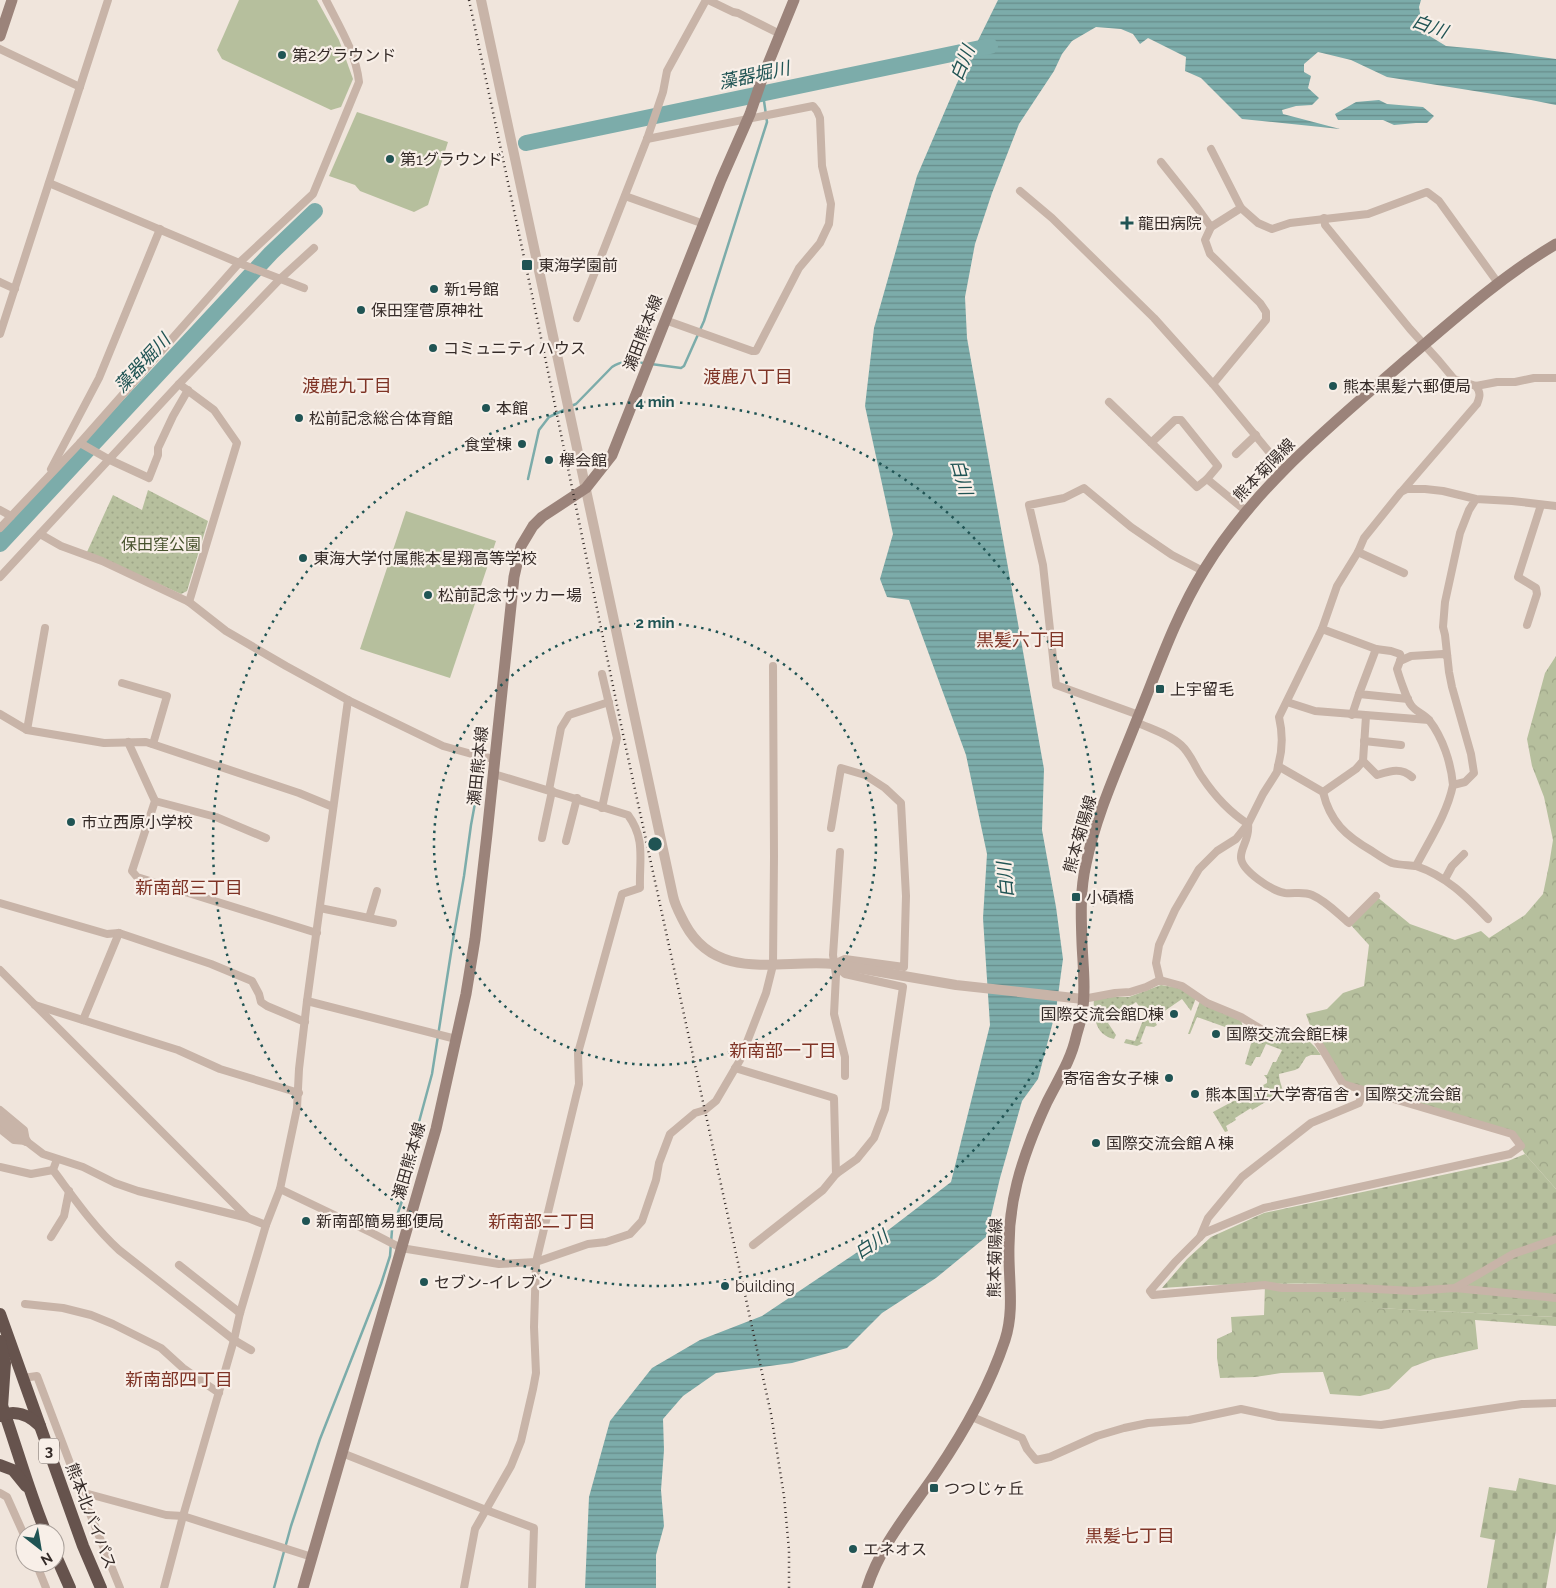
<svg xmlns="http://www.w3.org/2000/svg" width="1556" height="1588" viewBox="0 0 1556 1588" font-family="Raleway,'Noto Sans JP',sans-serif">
<defs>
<pattern id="green-dots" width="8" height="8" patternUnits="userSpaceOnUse" patternTransform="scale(1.25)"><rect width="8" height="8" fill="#b6bf9d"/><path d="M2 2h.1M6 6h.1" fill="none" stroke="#9da487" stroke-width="1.8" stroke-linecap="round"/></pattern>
<pattern id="forest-crowns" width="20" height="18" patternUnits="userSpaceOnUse" patternTransform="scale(1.25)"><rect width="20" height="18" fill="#b6bf9d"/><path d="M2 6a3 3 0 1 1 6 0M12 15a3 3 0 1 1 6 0" fill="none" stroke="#9da487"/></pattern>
<pattern id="cemetery-stones" width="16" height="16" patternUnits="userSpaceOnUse" patternTransform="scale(1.25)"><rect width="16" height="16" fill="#b6bf9d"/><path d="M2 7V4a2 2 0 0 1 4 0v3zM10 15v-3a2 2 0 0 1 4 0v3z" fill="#9da487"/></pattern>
<pattern id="water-rules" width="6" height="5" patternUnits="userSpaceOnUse" patternTransform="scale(1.25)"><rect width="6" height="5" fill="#7cacaa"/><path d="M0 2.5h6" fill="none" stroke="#668c8a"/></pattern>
</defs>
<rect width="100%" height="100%" fill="#f0e5dc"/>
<g fill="url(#green-dots)">
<path d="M148,490l60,31 -21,70 -6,3 -94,-42 26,-57 29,15z"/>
<path d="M1161,985l19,3 16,10 -5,13 -9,-12 -29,20 4,6 -3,2 -8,-1 -6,16 3,1 -6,3 -13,-3 2,-4 9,2 8,-21 1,-7 -8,-11 -28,21 8,12 -2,4c-20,-4 -21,-25 -20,-42h35z"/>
<path d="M1200,1001l41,20 3,8 -2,4 -45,-16 -7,17h-2z"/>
<path d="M1255,1030l20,8 33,2 7,7 6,8h-10l-5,2 -7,11 -4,2 -16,4c0,8 4,13 4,20l-3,2 -1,-2 -27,16 -1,-2 -16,10 1,2 -10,6 2,5 -3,1 -12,-20 54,-29v-4l-3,-4h3l6,-13h3l6,-12 -16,-6 -6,13h-4l-5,9 -6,-2z"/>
</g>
<g fill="url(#forest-crowns)">
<path d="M1556,656v533l-31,-35 -13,-20 -169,-50 -30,-50 -7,-20 21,-5 16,-16 21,-7 5,-41 -20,-22 27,-27 34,28 45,16 26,-9 8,7 36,-23 18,-21 6,-29 4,-25 -9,-43 -12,-31 -5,-27 18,-66z"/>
<path d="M1328,1283l16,15 1,3h33l-1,7 179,9v9l-81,-6 3,29 -45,10 -21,8 -23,22 -29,7 -30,-2 -7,-22 -42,1 -26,4 -35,1 -3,-20v-19l15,-7 -1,-15 33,-2 1,-30z"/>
</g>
<g fill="url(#cemetery-stones)">
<path d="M1525,1154l31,35v128l-179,-9v-7h-32l-1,-3h-17v-15l-119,2 -46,3 25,-29 24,-22 53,-24 244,-52z"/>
<path d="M1519,1478l37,7v46l-10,57h-59l8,-48 -15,-3 9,-50 27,4z"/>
</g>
<g fill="#b6bf9d">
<path d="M239,0h78l22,40 14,39 -12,28 -10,3 -109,-51 -5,-9z"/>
<path d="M357,112l91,30 -20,63 -14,7 -54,-21 -5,-6 -26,-9z"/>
<path d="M406,511l90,30 -46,137 -90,-29z"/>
</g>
<g fill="url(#water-rules)">
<path d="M998,0h423l-2,7 4,25 23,14 33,3 77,10v46l-25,-5 -144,-23 -36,-17 -33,-8 -14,12v8l7,4 -3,12 11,10 -7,7 -16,1 -14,4 1,4 57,15 -98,-10 -41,-41 -16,-7 1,-14 -38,-19 -8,6 -7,-10 -12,-5 -25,-2 -24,14 -10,13 -8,17 -35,53 -27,69 -17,51 -10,53 2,41 77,431 -2,61 14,77 7,52 -7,51 -18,69 -16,22 -22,77 -14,59 -50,41 -54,35 -35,35 -55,15 -76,10 -33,23 -20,23 1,31 -3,40 3,36 -8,29v33h-71l4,-91 21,-76 42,-53 48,-28 62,-24 112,-75 77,-59 39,-157 -7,-107 4,-64 -21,-99 -57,-155 -22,-3 -7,-18 13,-45 -28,-128 9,-78 43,-152 40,-93z"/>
<path d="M1379,100l8,4 36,3 11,9 -7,7h-11l-22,2 -11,-5h-45l-3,-6 21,-12z"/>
</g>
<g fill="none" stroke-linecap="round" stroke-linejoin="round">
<g stroke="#7cacaa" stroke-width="2.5">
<path d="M651,364l30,4 3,-2 20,-45 63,-199 -3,-21"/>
<path d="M571,406l5,-2 36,-37c10,-7 21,-5 33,-4"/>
<path d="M528,479l11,-49 10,-13 17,-8"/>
<path d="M274,1588l17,-62 29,-87 61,-155 9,-28 2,-26 11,-32 13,-65 16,-59 21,-134 11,-64 7,-51 9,-49"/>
</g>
<g stroke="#7cacaa" stroke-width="16">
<path d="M526,143l464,-97"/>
<path d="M0,544l271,-291 44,-42"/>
</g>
<g stroke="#c8b4a8" stroke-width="8">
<path d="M708,0l25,12 5,1 42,21"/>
<path d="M0,49l80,38"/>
<path d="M647,139l166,-33 4,5 3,7 2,48 9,38 -2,20 -9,19 -21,25 -43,83h-4l-87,-31"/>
<path d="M1211,149l30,59 17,15 14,6 18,-6 78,-9 59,-22 12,9 59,82"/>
<path d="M1161,162l35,44 15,21 -6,13 5,14 50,49 6,9v8l-53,64"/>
<path d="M49,183l195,82 60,23"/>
<path d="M1020,191l32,27 102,100 59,66 71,86"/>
<path d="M625,196l79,28"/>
<path d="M1324,218l1,7 85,104 29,32 15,18 22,7 21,-4h18l19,-4h22"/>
<path d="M1211,227l30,-19"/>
<path d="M0,282l15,7"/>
<path d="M577,318l70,-179 16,-47 4,-21 39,-71"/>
<path d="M0,334l108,-334"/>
<path d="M1109,402l88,85 10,-8 11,-13 -37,-46h-6l-24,23"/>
<path d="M80,443l30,17 39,18 9,-23v-7l15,-32 15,-26"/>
<path d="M1236,454l20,-19"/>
<path d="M51,469l48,-91 61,-149"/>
<path d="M1207,479l39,32"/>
<path d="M1403,490l74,-86c3,-8 4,-11 -1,-18"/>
<path d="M1476,499l-7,11 -9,23 -15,69 -2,25 2,8 4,37 3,15 19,67 3,19 -9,9 -12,3c-6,29 -23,54 -37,81 -8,-1 -17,-1 -24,-3 -7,-3 -14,-8 -20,-12 -26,-15 -42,-29 -49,-59l-45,-26c5,-17 5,-32 1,-49l43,-88 15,-43 21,-34 6,-14 37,-46 6,-3h18l18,2 33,8 36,2 44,5"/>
<path d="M0,510l11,6"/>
<path d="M0,528l80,-85 159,-180 74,-69 46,-112c-3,-29 -20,-56 -33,-82"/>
<path d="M40,534l21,12 41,15 87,41 37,29 60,35 62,34 95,46 36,10 16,3"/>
<path d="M1358,552l46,21"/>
<path d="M0,577l179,-193"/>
<path d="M189,602l48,-159 -23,-33 -35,-26 101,-105 34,-31"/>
<path d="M1527,625l10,-31 -1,-6 -18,-11 23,-72"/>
<path d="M1322,629l54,20"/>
<path d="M1447,656l-4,-2 -32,2 -11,5 -3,8c2,7 10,31 14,36 5,7 13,9 18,15 14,18 22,43 24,65"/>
<path d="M1400,661l1,-4 -1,-3 -9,-3 -15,-2 -17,45 49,5"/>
<path d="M122,683l45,13 -14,48"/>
<path d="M1287,702l28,9 114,9"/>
<path d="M0,714l27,16 77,13 42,-1 153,51 34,14"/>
<path d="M1139,715l-83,-30 -13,-120 -14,-60 35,-7 20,-10 47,39 41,28 31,16"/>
<path d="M1352,715l7,-21"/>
<path d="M1136,722c15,7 33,12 45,23 10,9 14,22 21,32 12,18 29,36 46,47 2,15 -8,24 -7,34 1,13 31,33 44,35 9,1 18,-2 27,2 14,6 25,18 37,28l27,-27"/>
<path d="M27,730l18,-102"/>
<path d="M1364,741l37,4"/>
<path d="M128,742l27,59 -23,70 5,6 180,56"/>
<path d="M1363,761l14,14c13,-4 24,-8 35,2"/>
<path d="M549,790l12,-62 8,-13 40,-13"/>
<path d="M1323,792l33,-23 7,-8 3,-45"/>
<path d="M155,801l61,16 50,21"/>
<path d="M602,808l15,-70 -15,-64"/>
<path d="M542,838l10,-47"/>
<path d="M566,841l11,-43"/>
<path d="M840,852l-7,103 3,20 -2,39 11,43v19"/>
<path d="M1416,866c30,10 50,30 72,53"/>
<path d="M1445,879l7,-13 12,-12"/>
<path d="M0,903l107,31 12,-1 92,31 41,17 7,13 2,8 6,4 38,16"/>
<path d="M320,908l73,15"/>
<path d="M369,918l8,-27"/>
<path d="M0,970l248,248"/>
<path d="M1160,980l-4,-17 3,-18 16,-35 24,-41 18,-18 19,-12 12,-15 15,-30 14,-22 1,-6"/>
<path d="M1083,999l32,-6 15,-1 16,-5 14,-7 22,6 25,17 34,14 23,14 21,3h28l30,50 169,50 9,12 -11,8 -246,54 -60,25 -29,29 -25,29 3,4 112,-10 17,3h75l57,3 41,-3 101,10"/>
<path d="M307,1001l149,38"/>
<path d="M35,1005l143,45 42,19 79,24"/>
<path d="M83,1020l36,-87"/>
<path d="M735,1068l99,30 2,76"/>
<path d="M0,1110l24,20 2,11"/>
<path d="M0,1129l14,11 12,1 17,13 40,13 32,16 23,8 110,27 18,7"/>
<path d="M57,1159l-4,11c21,28 40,56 66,80l115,90 17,10"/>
<path d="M0,1167l31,7 22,-4"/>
<path d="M280,1189l92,44 29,15 98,16 37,-2 52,-18 18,-2 24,-8 12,-13 14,-41 3,-17 11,-29 25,-21 10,-3 11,-9 24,-41 26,-67 7,-28 1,-109 -1,-190"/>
<path d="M51,1237l13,-21 5,-25"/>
<path d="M1200,1237l8,-19 34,-41 69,-54 48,-20 3,-8 -2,-5"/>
<path d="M753,1245l70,-55 13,-16 21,-15 17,-21 11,-29 18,-122 -58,-13 -11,-10 11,-5 59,8 2,-71 -5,-93 -16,-15 -20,-13 -24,-7 -10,60"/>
<path d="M179,1265l61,48"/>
<path d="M1455,1288l58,-34 43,-15"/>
<path d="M25,1304l38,4 28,7 22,9 48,24 22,20 36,25"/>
<path d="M23,1378l14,-2 39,103 44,109"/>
<path d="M972,1417l50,21 5,11 9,11 14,-3 47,-21 27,-8 24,-5 41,-3 52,-11 38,8 102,8 141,-21 34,-1"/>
<path d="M342,1453l144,57 48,18 -2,60"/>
<path d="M81,1492l85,23 17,1 129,41"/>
<path d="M0,1493l7,4 18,40"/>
<path d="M36,1563l10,25"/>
<path d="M164,1588l19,-72 51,-176 6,-27 26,-88 14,-36 17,-81 2,-39 8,-68 41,-301"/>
<path d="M464,1588l11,-59 36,-63 10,-25 12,-52 3,-16 -2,-46 2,-65 43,-178 -1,-31 44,-159 18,-6c-1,-27 6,-49 -12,-73l-134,-41"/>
</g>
<g stroke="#c8b4a8" stroke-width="10">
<path d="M481,0l192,896c2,10 7,18 12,28 32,59 95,35 149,40l122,21 127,14"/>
<path d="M0,1119l26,22"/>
</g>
<g stroke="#9b837a" stroke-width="11">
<path d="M0,36l12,-36"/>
<path d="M303,1588l133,-459 30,-135 9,-55 12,-105 27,-257 7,-31 12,-20 9,-9 44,-29 26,-33 109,-275 29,-66 13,-38 31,-76"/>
<path d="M867,1588c13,-43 44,-78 69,-115 28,-41 53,-85 69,-133 10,-31 3,-62 4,-94 0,-21 3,-43 8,-63 7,-28 18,-55 30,-81 11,-22 24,-42 29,-65 2,-8 5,-16 6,-23 4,-23 1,-48 0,-71 -1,-27 -2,-53 4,-79 10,-49 32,-96 50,-142 21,-51 39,-105 68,-152 51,-84 129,-146 202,-210 48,-41 96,-84 150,-116"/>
</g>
<g stroke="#66534d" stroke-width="12">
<path d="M0,1314l83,232 18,42"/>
<path d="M0,1341l5,22 -3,44"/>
<path d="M0,1400c16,44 28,90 46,133"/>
<path d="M0,1416c15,-7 29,-1 40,10"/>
<path d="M0,1465l13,5 13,16"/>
<path d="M55,1554l15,34"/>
</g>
<path stroke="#352b28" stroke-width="2.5" stroke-dasharray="1 4" stroke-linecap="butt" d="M469,0l65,304 90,435 147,675 13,82 5,54v38"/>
</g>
<g fill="none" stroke="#205454" stroke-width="2.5" stroke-dasharray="2.5 5">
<circle cx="655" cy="844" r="221"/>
<circle cx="655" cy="844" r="442"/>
</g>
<g fill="#205454" stroke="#f8efe8" stroke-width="2">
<circle cx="282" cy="55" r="5"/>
<circle cx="390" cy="159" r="5"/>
<path d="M1124.5 215.5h5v5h5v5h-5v5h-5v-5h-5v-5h5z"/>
<rect x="521" y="259" width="12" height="12" rx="2.5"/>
<circle cx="434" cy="289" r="5"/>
<circle cx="361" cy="310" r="5"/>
<circle cx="433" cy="348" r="5"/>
<circle cx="1333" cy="386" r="5"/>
<circle cx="486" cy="408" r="5"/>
<circle cx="299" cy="418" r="5"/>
<circle cx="522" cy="444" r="5"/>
<circle cx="549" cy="460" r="5"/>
<circle cx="303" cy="558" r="5"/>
<circle cx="428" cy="595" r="5"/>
<rect x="1155" y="684" width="10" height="10" rx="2.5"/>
<circle cx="71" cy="822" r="5"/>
<rect x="1071" y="892" width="10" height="10" rx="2.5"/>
<circle cx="1174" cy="1014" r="5"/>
<circle cx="1216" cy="1034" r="5"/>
<circle cx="1169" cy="1078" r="5"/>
<circle cx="1195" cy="1094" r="5"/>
<circle cx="1096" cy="1143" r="5"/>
<circle cx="306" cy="1221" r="5"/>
<circle cx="424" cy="1282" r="5"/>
<circle cx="725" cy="1286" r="5"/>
<rect x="929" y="1483" width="10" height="10" rx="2.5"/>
<circle cx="853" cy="1549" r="5"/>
</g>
<g text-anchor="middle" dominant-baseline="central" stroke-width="4.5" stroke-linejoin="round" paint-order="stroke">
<rect fill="#f8efe8" stroke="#706662" stroke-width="1" x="39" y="1438.5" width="20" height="25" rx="4"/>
<g font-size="15" font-weight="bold" fill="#352b28">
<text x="49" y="1451">3</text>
</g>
<g font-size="16" fill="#352b28" stroke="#f8efe8" text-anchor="start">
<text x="292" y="55">第2グラウンド</text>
<text x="400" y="159">第1グラウンド</text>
<text x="1138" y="223">龍田病院</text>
<text x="538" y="265">東海学園前</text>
<text x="444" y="289">新1号館</text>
<text x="371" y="310">保田窪菅原神社</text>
<text x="443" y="348">コミュニティハウス</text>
<text x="1343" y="386">熊本黒髪六郵便局</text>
<text x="496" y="408">本館</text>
<text x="309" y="418">松前記念総合体育館</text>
<text x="512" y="444" text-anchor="end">食堂棟</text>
<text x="559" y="460">欅会館</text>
<text x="313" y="558">東海大学付属熊本星翔高等学校</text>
<text x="438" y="595">松前記念サッカー場</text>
<text x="1170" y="689">上宇留毛</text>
<text x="81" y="822">市立西原小学校</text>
<text x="1086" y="897">小磧橋</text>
<text x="1164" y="1014" text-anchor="end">国際交流会館D棟</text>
<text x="1226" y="1034">国際交流会館E棟</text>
<text x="1159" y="1078" text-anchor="end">寄宿舎女子棟</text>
<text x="1205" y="1094">熊本国立大学寄宿舎・国際交流会館</text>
<text x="1106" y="1143">国際交流会館Ａ棟</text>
<text x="316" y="1221">新南部簡易郵便局</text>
<text x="434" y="1282">セブン-イレブン</text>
<text x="735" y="1286">building</text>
<text x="944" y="1488">つつじヶ丘</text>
<text x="863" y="1549">エネオス</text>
</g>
<g font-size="16" fill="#352b28" stroke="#f8efe8">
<text transform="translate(643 333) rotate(-69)">瀬田熊本線</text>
<text transform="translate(1264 470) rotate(-46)">熊本菊陽線</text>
<text transform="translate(478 766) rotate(-84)">瀬田熊本線</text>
<text transform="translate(1080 834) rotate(-74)">熊本菊陽線</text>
<text transform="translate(409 1161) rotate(-74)">瀬田熊本線</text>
<text transform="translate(995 1258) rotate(-89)">熊本菊陽線</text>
<text transform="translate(91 1516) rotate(69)">熊本北バイパス</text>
</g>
<g font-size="16" fill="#47522d" stroke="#f8efe8">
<text x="161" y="544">保田窪公園</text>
</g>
<g font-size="18" font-style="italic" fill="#205454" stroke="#f8efe8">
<text transform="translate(1430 26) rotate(20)">白川</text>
<text transform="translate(962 63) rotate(-68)">白川</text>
<text transform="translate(754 75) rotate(-12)">藻器堀川</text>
<text transform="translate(142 363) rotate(-47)">藻器堀川</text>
<text transform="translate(962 477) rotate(75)">白川</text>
<text transform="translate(1005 880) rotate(-95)">白川</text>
<text transform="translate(871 1244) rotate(-33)">白川</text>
</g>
<g font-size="18" fill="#7f3426" stroke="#f8efe8">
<text x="748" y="376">渡鹿八丁目</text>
<text x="347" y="385">渡鹿九丁目</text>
<text x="1021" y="639">黒髪六丁目</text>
<text x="189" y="887">新南部三丁目</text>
<text x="783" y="1050">新南部一丁目</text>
<text x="542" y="1221">新南部二丁目</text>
<text x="179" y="1379">新南部四丁目</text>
<text x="1130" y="1535">黒髪七丁目</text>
</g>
</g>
<circle cx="655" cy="844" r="8" fill="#205454" stroke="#f8efe8" stroke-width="2.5"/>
<g font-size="15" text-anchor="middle" font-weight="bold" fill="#205454" stroke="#f8efe8" stroke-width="4.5" stroke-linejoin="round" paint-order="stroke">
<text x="655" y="407">4 min</text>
<text x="655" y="628">2 min</text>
</g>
<g transform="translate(40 1548) rotate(149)"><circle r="24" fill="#f8efe8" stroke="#aaa19b"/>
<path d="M0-4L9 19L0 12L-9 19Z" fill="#205454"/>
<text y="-8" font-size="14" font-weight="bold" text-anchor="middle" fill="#352b28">N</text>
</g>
</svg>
